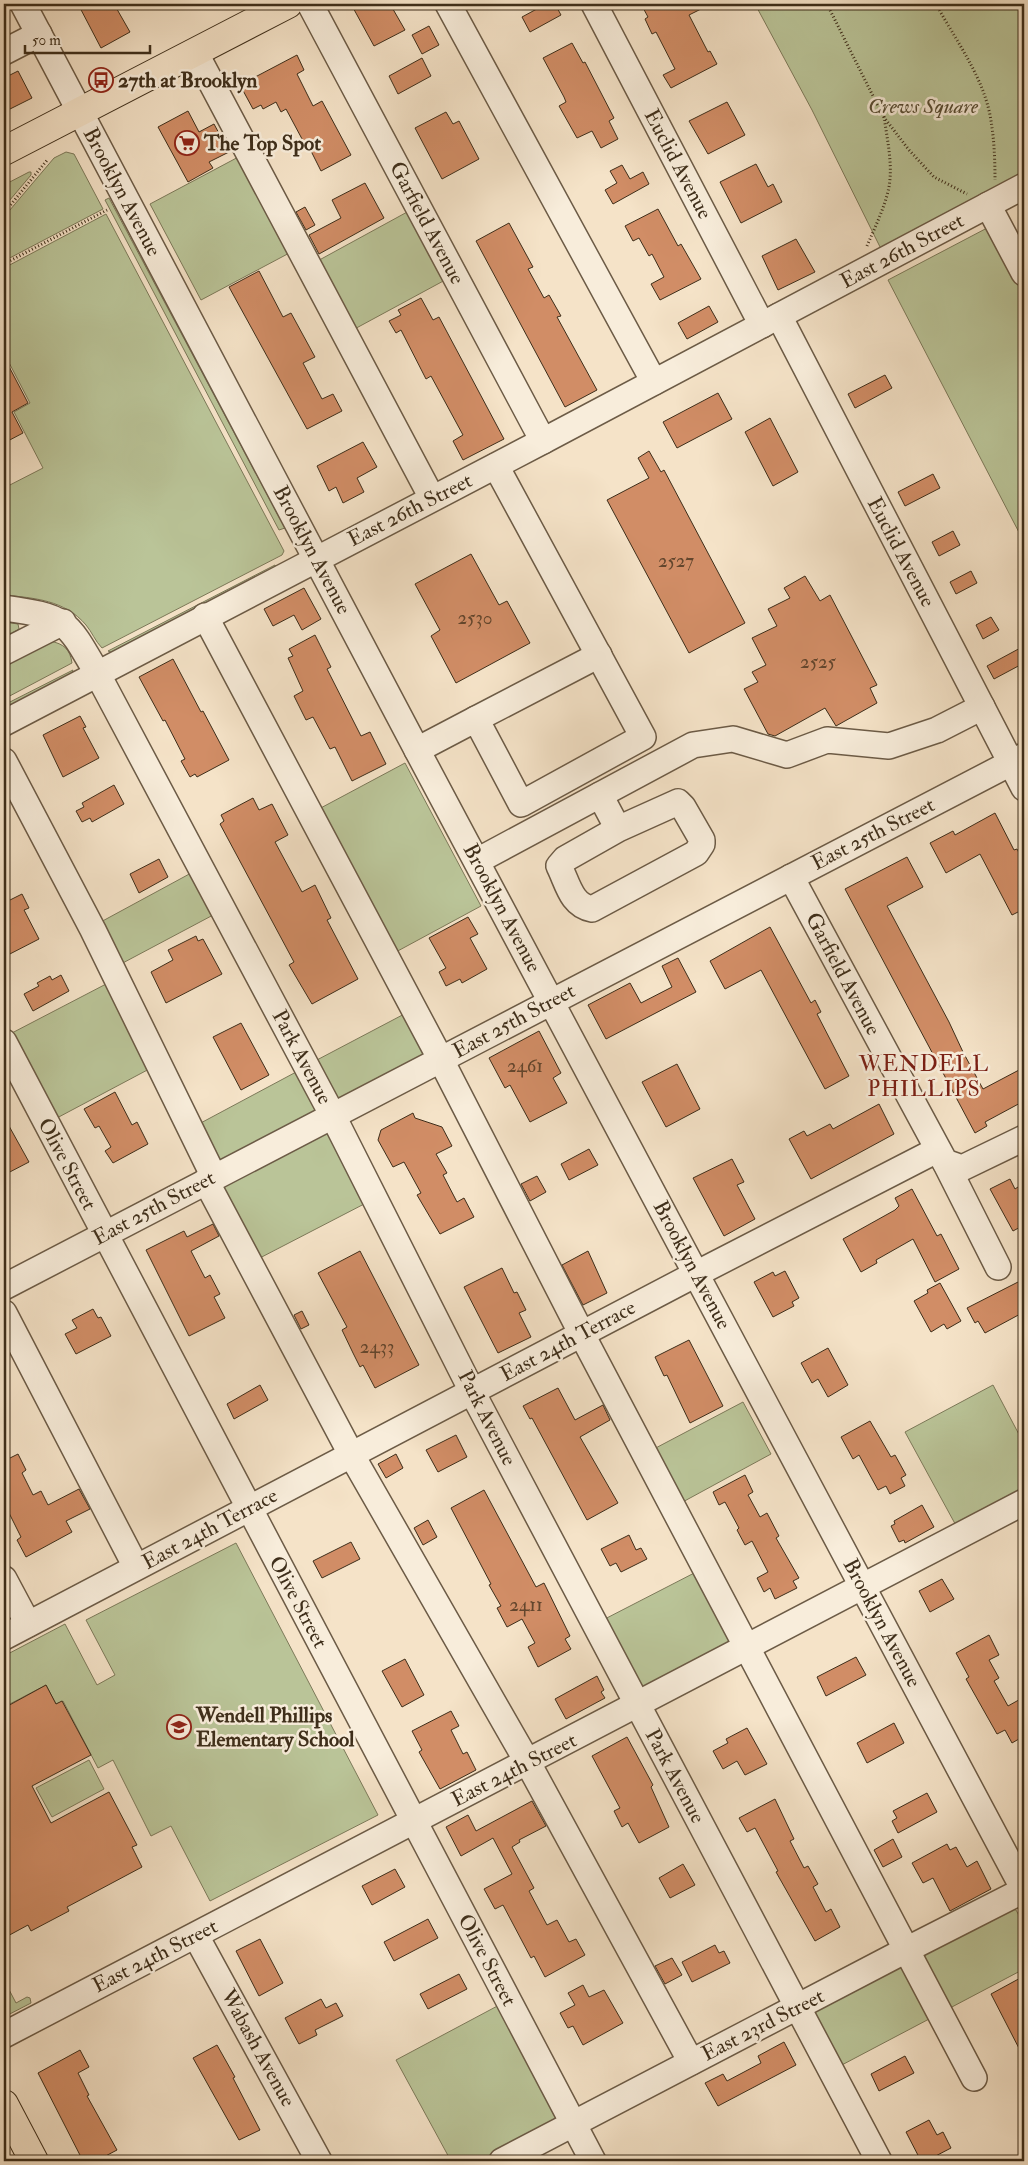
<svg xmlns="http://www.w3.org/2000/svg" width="1028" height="2165" viewBox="0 0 1028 2165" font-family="'IM FELL Double Pica',serif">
<rect width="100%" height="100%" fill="#f5e3c8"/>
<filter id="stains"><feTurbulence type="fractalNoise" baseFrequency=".004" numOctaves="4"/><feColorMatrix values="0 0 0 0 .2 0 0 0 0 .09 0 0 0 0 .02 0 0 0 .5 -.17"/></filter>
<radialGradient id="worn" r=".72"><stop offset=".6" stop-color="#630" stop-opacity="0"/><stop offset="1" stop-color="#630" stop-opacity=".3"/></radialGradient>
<g fill="#bac498" stroke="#7c7959">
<path d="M755,4h269v191l-134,72 -78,-157z"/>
<path d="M66,152l8,2 29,55 -99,52v-44l50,-59z"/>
<path d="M244,154l51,96 -94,50 -51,-96z"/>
<path d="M29,172h2v3l-27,32v-22z"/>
<path d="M109,198l176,330 -6,2 -174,-330z"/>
<path d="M409,211l38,68 -98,53 -37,-68z"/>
<path d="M106,214l178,337 -2,4 -180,93c-7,-7 -10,-16 -16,-23 -21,-25 -52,-27 -82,-30v-107l39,-20 -29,-56 16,-9 -26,-50v-85z"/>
<path d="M989,227l35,67v248l-136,-262z"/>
<path d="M275,565l3,5 -165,83 -5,-2z"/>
<path d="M4,622l14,2 1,5 -15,9z"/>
<path d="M50,641c14,3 20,8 22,22l-68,36v-36z"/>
<path d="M73,670l-2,5 -67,36v-6z"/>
<path d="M405,763l76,143 -87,47 -77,-143z"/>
<path d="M193,872l22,42 -96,51 -22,-41z"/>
<path d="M108,983l45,84 -98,52 -45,-85z"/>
<path d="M410,1011l22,41 -94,47 -5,-4 -18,-34z"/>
<path d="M298,1071l18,38 -2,4 -97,51 -20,-39z"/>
<path d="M326,1131l6,3 36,68 -114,59 -38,-73z"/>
<path d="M993,1385l31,59v52l-65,35 -54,-99z"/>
<path d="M743,1402l28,52 -92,50 -29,-53z"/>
<path d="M236,1543l142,272 -168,86 -39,-75 -20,10 -38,-76 -15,8 -35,-67 -7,3 -10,-19 -40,21 -2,-4v-46l61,-32 32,61 18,-10 -29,-55z"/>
<path d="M702,1569l40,75 -104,53 -39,-75z"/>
<path d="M89,1760l15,29 -52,28 -16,-29z"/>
<path d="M1009,1908l7,2 8,15v44l-186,98 -26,-55z"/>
<path d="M4,1980l12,23 11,-6 3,1 1,5 -27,14z"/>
<path d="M503,2003l60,113 -72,45h-40l-55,-101z"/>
</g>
<g fill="#d18d66" stroke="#3e2e1a">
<path d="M78,4h36l16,28 -29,16z"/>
<path d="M351,4h39l15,26 -31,16z"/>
<path d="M546,4h9l6,11 -31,17 -8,-15z"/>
<path d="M641,4h70l-22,11 19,37 2,-1 7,13 -46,24 -8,-13 12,-6 -19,-37 -4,2 -7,-15 3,-2z"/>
<path d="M429,26l10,19 -17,9 -10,-19z"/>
<path d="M572,43l11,20 2,-1 29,56 -5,3 9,18 -17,9 -9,-17 -15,7 -18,-32 7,-4 -2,-5 -21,-39z"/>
<path d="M297,55l7,15 -7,4 16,32 9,-5 29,54 -30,16 -10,-20 -2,1 -23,-43 -5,3 -5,-10 -13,7 -2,-4 -8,4 -13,-24z"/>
<path d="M422,58l9,18 -33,18 -9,-18z"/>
<path d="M18,71l14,27 -28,14v-34z"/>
<path d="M727,102l18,33 -37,19 -19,-33z"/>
<path d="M188,111l11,21 15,-8 15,28 -20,10 4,6 -25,14 -30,-55z"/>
<path d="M446,112l7,12 6,-3 20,38 -37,20 -27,-51z"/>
<path d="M756,164l12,23 5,-3 9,18 -41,21 -21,-41z"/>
<path d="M622,165l8,14 13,-7 6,12 -36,20 -8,-14 12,-7 -7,-12z"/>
<path d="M365,183l19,35 -65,36 -10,-19 32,-17 -9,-18z"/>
<path d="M305,207l10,18 -9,5 -10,-18z"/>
<path d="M658,209l20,37 3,-2 20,35 -41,21 -9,-16 13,-7 -12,-23 -3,2 -10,-18 -6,3 -8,-15z"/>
<path d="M509,223l24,44 -5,2 16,29 5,-3 12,21 -4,1 40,73 -32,17 -89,-166z"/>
<path d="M796,239l19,33 -37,18 -16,-34z"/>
<path d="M259,271l24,46 8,-4 24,44 -12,6 19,36 11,-5 9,17 -35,18 -78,-142z"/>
<path d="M421,298l12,22 6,-3 65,122 -41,21 -10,-19 10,-6 -32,-59 -5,3 -25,-49 -5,3 -7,-12 12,-6 -3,-5z"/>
<path d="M709,306l9,16 -31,17 -9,-16z"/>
<path d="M4,357l24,46 -16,9 11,21 -19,10z"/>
<path d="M885,375l7,13 -37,20 -7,-14z"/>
<path d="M718,393l14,26 -55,29 -14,-26z"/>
<path d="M770,418l28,54 -25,14 -28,-54z"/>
<path d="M363,442l14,25 -20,11 7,14 -21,11 -7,-16 -7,4 -12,-25z"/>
<path d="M649,451l12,21 3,-2 81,153 -56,30 -82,-153 42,-22 -11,-20z"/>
<path d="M933,474l7,14 -35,18 -7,-14z"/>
<path d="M953,531l7,14 -21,11 -7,-14z"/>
<path d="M471,554l28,51 8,-4 23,42 -74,40 -25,-47 9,-6 -25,-46z"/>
<path d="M971,571l6,12 -21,11 -6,-12z"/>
<path d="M805,576l15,25 10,-6 47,90 -7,3 7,15 -41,23 -11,-18 -50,28 -7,-2 -24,-45 14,-7 -6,-10 14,-7 -14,-27 25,-12 -9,-17 22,-11 -6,-10z"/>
<path d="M304,588l17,31 -19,11 -8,-15 -21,11 -9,-17z"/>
<path d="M991,617l8,13 -16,9 -7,-14z"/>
<path d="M315,635l16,32 -4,2 34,67 9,-4 16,32 -34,17 -17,-34 -5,2 -17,-32 -7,3 -12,-24 9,-5 -15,-33 5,-2 -4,-7z"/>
<path d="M1024,646v17l-30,16 -7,-13z"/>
<path d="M173,659l28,53 2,-1 26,49 -32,17 -2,-3 -5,3 -9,-16 4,-2 -20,-39 -2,1 -24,-44z"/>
<path d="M80,716l6,11 -3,1 16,30 -36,19 -20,-42z"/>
<path d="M114,785l10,19 -32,18 -2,-4 -8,4 -6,-11 8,-4 -2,-4z"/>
<path d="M253,798l6,12 13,-6 16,31 -13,7 27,50 13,-7 16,33 -4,2 31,59 -46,25 -23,-39 5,-3 -74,-138 4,-3 -3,-6z"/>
<path d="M995,813l19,37 3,-1 7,13v47l-12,6 -32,-61 -34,19 -16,-30 23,-12 2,4z"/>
<path d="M907,857l16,30 -36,19 62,116 14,30 20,37 36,-19 5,11v20l-39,21 2,4 -12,7 -130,-244z"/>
<path d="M159,859l9,18 -29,16 -9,-19z"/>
<path d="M22,894l7,14 -5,2 15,29 -35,18v-54z"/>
<path d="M468,917l10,17 -8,4 17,31 -25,14 -2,-4 -14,7 -7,-14 7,-4 -17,-30z"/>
<path d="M770,927l41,76 4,-3 6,12 -4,2 32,62 -24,13 -64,-119 -36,19 -15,-28z"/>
<path d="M196,936l2,5 5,-2 19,35 -56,29 -15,-31 22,-12 -5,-10z"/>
<path d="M678,958l18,34 -90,47 -18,-34 42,-22 11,20 31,-16 -10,-21z"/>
<path d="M61,975l8,16 -36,20 -9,-17 15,-8 -2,-3 13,-7 2,4z"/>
<path d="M241,1023l28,52 -28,15 -28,-53z"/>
<path d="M539,1031l22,42 -8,5 14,25 -37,19 -20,-37 -5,3 -16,-30z"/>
<path d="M677,1064l23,45 -34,18 -24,-45z"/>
<path d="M115,1092l17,33 5,-3 11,22 -35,19 -8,-12 6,-4 -12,-21 -4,2 -11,-19z"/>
<path d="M879,1104l15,30 -83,45 -22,-40 15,-8 3,5 23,-12 3,5z"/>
<path d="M413,1113l2,5 27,9 10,19 -16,8 11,19 -4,2 14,27 7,-4 10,19 -34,17 -23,-39 4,-2 -17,-31 -11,5 -15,-27 3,-10z"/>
<path d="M4,1117l25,45 -25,13z"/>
<path d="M589,1149l9,16 -29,15 -8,-16z"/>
<path d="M732,1159l12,23 -7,3 18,34 -31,17 -31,-58z"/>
<path d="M537,1176l9,16 -16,9 -9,-17z"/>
<path d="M1010,1179l5,10 3,-2 6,12v26l-11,6 -23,-42z"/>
<path d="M912,1189l25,47 4,-2 18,35 -24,13 -22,-43 -37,21 1,3 -16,9 -18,-33 52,-29 4,-4 -4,-8z"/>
<path d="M213,1224l6,12 -28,15 14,27 5,-3 10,19 -6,3 11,21 -36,18 -43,-86 38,-19 3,6z"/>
<path d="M360,1251l59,114 -44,23 -12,-23 -3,2 -7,-14 -11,-23 5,-3 -29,-54z"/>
<path d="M588,1251l19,42 -24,12 -21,-40z"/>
<path d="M502,1268l12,25 3,-1 9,18 -7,3 12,24 -33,16 -34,-66z"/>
<path d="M785,1271l14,27 -7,4 2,4 -21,11 -19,-35 19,-10 2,4z"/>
<path d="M1020,1281l4,8v23l-39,21 -7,-12 -3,2 -8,-15z"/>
<path d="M940,1283l21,38 -14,8 -3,-5 -13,8 -17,-31 14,-8 -1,-3z"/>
<path d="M93,1309l5,9 3,-1 10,19 -35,18 -11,-20 12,-6 -5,-8z"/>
<path d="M302,1311l7,14 -8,4 -7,-14z"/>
<path d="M689,1340l34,66 -33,17 -23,-48 -3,1 -9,-19z"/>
<path d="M828,1348l20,37 -20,12 -10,-18 -6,4 -11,-20z"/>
<path d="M260,1385l8,15 -34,19 -7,-15z"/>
<path d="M558,1388l17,32 28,-15 7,15 -30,17 38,66 -31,17 -55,-102 -2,1 -7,-13z"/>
<path d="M870,1421l21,36 4,-2 11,20 -5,3 4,8 -15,8 -4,-8 -8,4 -19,-35 -6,4 -12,-22z"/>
<path d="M456,1435l11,22 -29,15 -12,-22z"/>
<path d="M18,1454l8,16 -4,3 11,22 8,-4 7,14 31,-16 11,20 -24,12 6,11 -46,25 -9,-17 4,-3 -17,-34v-42z"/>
<path d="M396,1454l7,14 -17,10 -8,-14z"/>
<path d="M745,1475l8,17 -5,3 12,22 7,-4 12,23 -3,2 23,40 -6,3 4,7 -22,11 -5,-11 -6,4 -7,-14 11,-6 -16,-31 -7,4 -8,-15 2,-2 -14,-26 -6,3 -6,-13z"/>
<path d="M484,1490l52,97 8,-4 26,53 -5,3 6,10 -33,18 -10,-20 7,-4 -13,-24 -15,8 -10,-19 4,-2 -12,-21 2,-1 -40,-76z"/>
<path d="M922,1505l12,22 -29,16 -1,-3 -5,2 -8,-16 4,-2 -1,-3z"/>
<path d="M428,1520l9,17 -14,8 -9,-17z"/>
<path d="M629,1535l7,15 5,-2 6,11 -26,13 -5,-9 -6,3 -9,-17z"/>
<path d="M351,1542l9,17 -38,19 -9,-17z"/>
<path d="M942,1579l12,20 -24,13 -11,-21z"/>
<path d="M989,1635l10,20 -10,5 10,18 -5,3 14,25 16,-9v39l-12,7 -7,-13 -8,4 -31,-55 3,-2 -13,-24z"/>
<path d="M856,1657l10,18 -40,21 -9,-19z"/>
<path d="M405,1659l19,36 -22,12 -20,-36z"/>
<path d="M597,1676l7,14 -3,2 4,6 -39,21 -11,-20z"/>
<path d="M46,1685l10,19 6,-3 29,54 -59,31 19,37 58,-31 28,53 -5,2 10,20 -75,40 2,4 -38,20 -3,-6 -24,13v-230z"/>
<path d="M451,1711l8,15 -8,4 12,24 4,-2 9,18 -36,19 -21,-37 3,-2 -10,-19z"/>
<path d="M894,1723l10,20 -37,20 -10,-20z"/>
<path d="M747,1728l20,36 -22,11 -8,-14 -14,8 -10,-18 15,-8 -2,-4z"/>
<path d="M627,1737l26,48 -2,2 18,40 -30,16 -11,-20 -6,4 -8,-16 6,-3 -28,-52z"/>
<path d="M927,1793l10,19 -39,21 -6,-12 5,-3 -4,-7z"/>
<path d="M775,1799l19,40 -4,2 14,27 4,-2 10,18 -5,3 13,25 5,-3 9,18 -25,14 -39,-69 2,-1 -23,-43 -8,4 -8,-14z"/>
<path d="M532,1801l14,25 -27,14 1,2 -8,5 22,41 -5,3 18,34 10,-5 12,22 7,-3 9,16 -40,22 -11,-21 -3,2 -28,-53 -8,4 -11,-20 28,-15 -19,-36 -32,18 -15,-29 22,-12 8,16z"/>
<path d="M893,1839l9,18 -19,10 -9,-17z"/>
<path d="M947,1844l3,6 6,-3 11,20 10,-6 14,28 -41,22 -17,-33 -10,5 -11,-20z"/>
<path d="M683,1864l12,21 -25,13 -11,-20z"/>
<path d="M395,1869l10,18 -33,18 -10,-19z"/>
<path d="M428,1919l10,19 -44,23 -10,-19z"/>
<path d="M260,1939l23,44 -24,13 -23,-45z"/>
<path d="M715,1945l4,8 5,-2 6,12 -38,19 -10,-20z"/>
<path d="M672,1958l10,17 -17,9 -10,-18z"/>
<path d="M459,1974l8,15 -39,20 -8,-15z"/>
<path d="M1024,1976v82l-33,-64z"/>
<path d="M583,1985l6,12 15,-7 19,33 -40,22 -10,-19 -5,2 -8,-15 15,-8 -7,-12z"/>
<path d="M321,1999l5,9 10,-5 7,13 -28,14 2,5 -18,9 -14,-26z"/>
<path d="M784,2042l12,23 -78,41 -13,-23 18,-9 4,7 34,-18 -3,-7z"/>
<path d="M217,2045l18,32 -2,1 27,52 -21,10 -46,-82z"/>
<path d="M80,2050l9,17 -11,6 11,22 -2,1 30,54 -21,11h-13l-45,-88z"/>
<path d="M905,2056l9,17 -35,18 -8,-17z"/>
<path d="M929,2120l8,15 6,-3 8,16 -25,13h-5l-15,-29z"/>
</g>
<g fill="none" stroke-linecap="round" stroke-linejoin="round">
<defs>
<g id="minor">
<path d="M23,4l394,746 607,1140"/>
<path d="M310,4l233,437"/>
<path d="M448,4l206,378"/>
<path d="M594,4l168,321"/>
<path d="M4,52l35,-18"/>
<path d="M195,52l237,446"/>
<path d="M988,205l36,68"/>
<path d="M779,316l245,472"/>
<path d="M4,608c62,9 62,11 93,65l236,443 146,289 400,756"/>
<path d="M205,616l236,444 148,288 385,730"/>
<path d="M4,652l59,-30"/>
<path d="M476,719l123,-64"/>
<path d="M4,723l539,-282 481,-255"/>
<path d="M417,750l59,-31 45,85 122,-67 -147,-271"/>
<path d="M4,761l89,169 121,247"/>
<path d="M600,795l18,34 -53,30 -6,7c9,18 12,39 33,43l104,-56 6,-9v-4l-19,-33 -5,-5 -60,27"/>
<path d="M477,861l216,-116 40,-6 54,16 40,-15 62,6 48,-16 45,-23"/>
<path d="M791,877l154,285 17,6 62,-30"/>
<path d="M4,1042l589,1119"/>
<path d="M945,1162l53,105"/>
<path d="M206,1181l145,273 177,309 163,299"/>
<path d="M4,1287l1020,-531"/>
<path d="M4,1313l132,254"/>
<path d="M4,1579l24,45"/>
<path d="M4,1637l692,-363 241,-124"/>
<path d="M196,1936l123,225"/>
<path d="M4,2035l1020,-533"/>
<path d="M502,2161l406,-212 116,-59"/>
</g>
<g id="major">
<path d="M4,151l284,-147"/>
<path d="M4,2104l30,57"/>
</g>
</defs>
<use href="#minor" stroke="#6c5b46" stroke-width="28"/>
<use href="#major" stroke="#3e2e1a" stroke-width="30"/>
<g stroke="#3e2e1a" stroke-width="3" stroke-dasharray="1 2.5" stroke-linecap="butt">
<path d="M827,4l56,112 26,34 25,27 33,17"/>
<path d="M936,4c19,35 46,71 54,111 4,21 5,43 5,65"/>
<path d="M4,213l44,-54"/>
<path d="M867,246c8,-19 18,-39 22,-59 4,-23 -2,-48 -5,-71"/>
<path d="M4,264l103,-54"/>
</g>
<use href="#minor" stroke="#f8eddb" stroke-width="25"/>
<use href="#major" stroke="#f5e3c8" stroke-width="28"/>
</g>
<defs>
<symbol id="bus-ring" viewBox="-11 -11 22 22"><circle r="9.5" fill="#f8eddb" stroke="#8f2418" stroke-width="1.5"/><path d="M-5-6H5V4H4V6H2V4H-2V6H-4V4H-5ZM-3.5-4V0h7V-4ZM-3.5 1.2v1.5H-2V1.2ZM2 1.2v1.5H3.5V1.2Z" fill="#8f2418"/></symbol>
<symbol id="supermarket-ring" viewBox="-11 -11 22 22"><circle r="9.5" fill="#f8eddb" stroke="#8f2418" stroke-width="1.5"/><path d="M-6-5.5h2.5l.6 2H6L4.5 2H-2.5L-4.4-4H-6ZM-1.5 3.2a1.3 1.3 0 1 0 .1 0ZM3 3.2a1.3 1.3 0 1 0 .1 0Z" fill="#8f2418"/></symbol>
<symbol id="school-ring" viewBox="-11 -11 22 22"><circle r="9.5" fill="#f8eddb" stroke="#8f2418" stroke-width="1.5"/><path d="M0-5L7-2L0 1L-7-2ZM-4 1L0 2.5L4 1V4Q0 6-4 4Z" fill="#8f2418"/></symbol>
</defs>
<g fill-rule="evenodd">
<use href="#bus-ring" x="87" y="66" width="28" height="28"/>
<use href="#supermarket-ring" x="173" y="129" width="28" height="28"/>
<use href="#school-ring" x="165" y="1713" width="28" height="28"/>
</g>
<g text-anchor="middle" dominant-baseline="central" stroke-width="5" stroke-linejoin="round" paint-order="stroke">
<g font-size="19" fill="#63462d">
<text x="676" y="561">2527</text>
<text x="475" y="618">2530</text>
<text x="818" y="662">2525</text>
<text x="525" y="1066">2461</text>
<text x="377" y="1347">2433</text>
<text x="526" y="1605">2411</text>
</g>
<g font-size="21" font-weight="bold" fill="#3e2e1a" stroke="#f8eddb" text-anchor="start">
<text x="118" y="80">27th at Brooklyn</text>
<text x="204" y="143">The Top Spot</text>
<text x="196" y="1715">Wendell Phillips<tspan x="196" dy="24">Elementary School</tspan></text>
</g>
<g font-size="21" font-style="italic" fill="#574c33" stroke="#f8eddb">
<text x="923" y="106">Crews Square</text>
</g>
<g font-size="21" fill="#3e2e1a" stroke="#f8eddb">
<text transform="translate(678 164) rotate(62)">Euclid Avenue</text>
<text transform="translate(122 192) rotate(62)">Brooklyn Avenue</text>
<text transform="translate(427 223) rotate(62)">Garfield Avenue</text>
<text transform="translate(902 251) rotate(-28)">East 26th Street</text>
<text transform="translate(410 510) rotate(-27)">East 26th Street</text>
<text transform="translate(312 550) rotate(62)">Brooklyn Avenue</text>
<text transform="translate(901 552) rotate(62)">Euclid Avenue</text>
<text transform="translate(873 834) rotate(-27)">East 25th Street</text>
<text transform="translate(502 908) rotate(62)">Brooklyn Avenue</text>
<text transform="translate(843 974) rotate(62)">Garfield Avenue</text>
<text transform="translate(514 1021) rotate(-28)">East 25th Street</text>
<text transform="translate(302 1057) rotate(62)">Park Avenue</text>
<text transform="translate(67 1164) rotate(62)">Olive Street</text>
<text transform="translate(154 1208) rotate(-28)">East 25th Street</text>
<text transform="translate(692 1265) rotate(62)">Brooklyn Avenue</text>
<text transform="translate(568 1341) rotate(-28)">East 24th Terrace</text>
<text transform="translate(487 1418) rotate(63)">Park Avenue</text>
<text transform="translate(210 1529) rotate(-28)">East 24th Terrace</text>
<text transform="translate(298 1602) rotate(62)">Olive Street</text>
<text transform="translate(882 1623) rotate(62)">Brooklyn Avenue</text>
<text transform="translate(514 1770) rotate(-27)">East 24th Street</text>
<text transform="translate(675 1776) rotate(62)">Park Avenue</text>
<text transform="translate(155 1956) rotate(-27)">East 24th Street</text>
<text transform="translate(487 1960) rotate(62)">Olive Street</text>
<text transform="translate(763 2025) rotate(-27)">East 23rd Street</text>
<text transform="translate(258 2048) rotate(61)">Wabash Avenue</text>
</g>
<g font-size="22" letter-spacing="1" fill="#7a1f14" stroke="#f8eddb">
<text x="924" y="1064">WENDELL<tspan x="924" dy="25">PHILLIPS</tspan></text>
</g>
</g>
<rect width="1028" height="2165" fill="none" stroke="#f5e3c8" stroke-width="20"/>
<rect x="5" y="5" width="1018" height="2155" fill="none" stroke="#3e2e1a" stroke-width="2.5"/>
<rect x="10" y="10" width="1008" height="2145" fill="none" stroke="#3e2e1a"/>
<path d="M25 45v8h125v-8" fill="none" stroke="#3e2e1a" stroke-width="2.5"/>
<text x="32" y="45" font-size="15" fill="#3e2e1a" stroke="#f8eddb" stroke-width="4" paint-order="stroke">50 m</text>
<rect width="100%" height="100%" filter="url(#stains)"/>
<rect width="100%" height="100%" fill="url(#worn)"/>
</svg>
